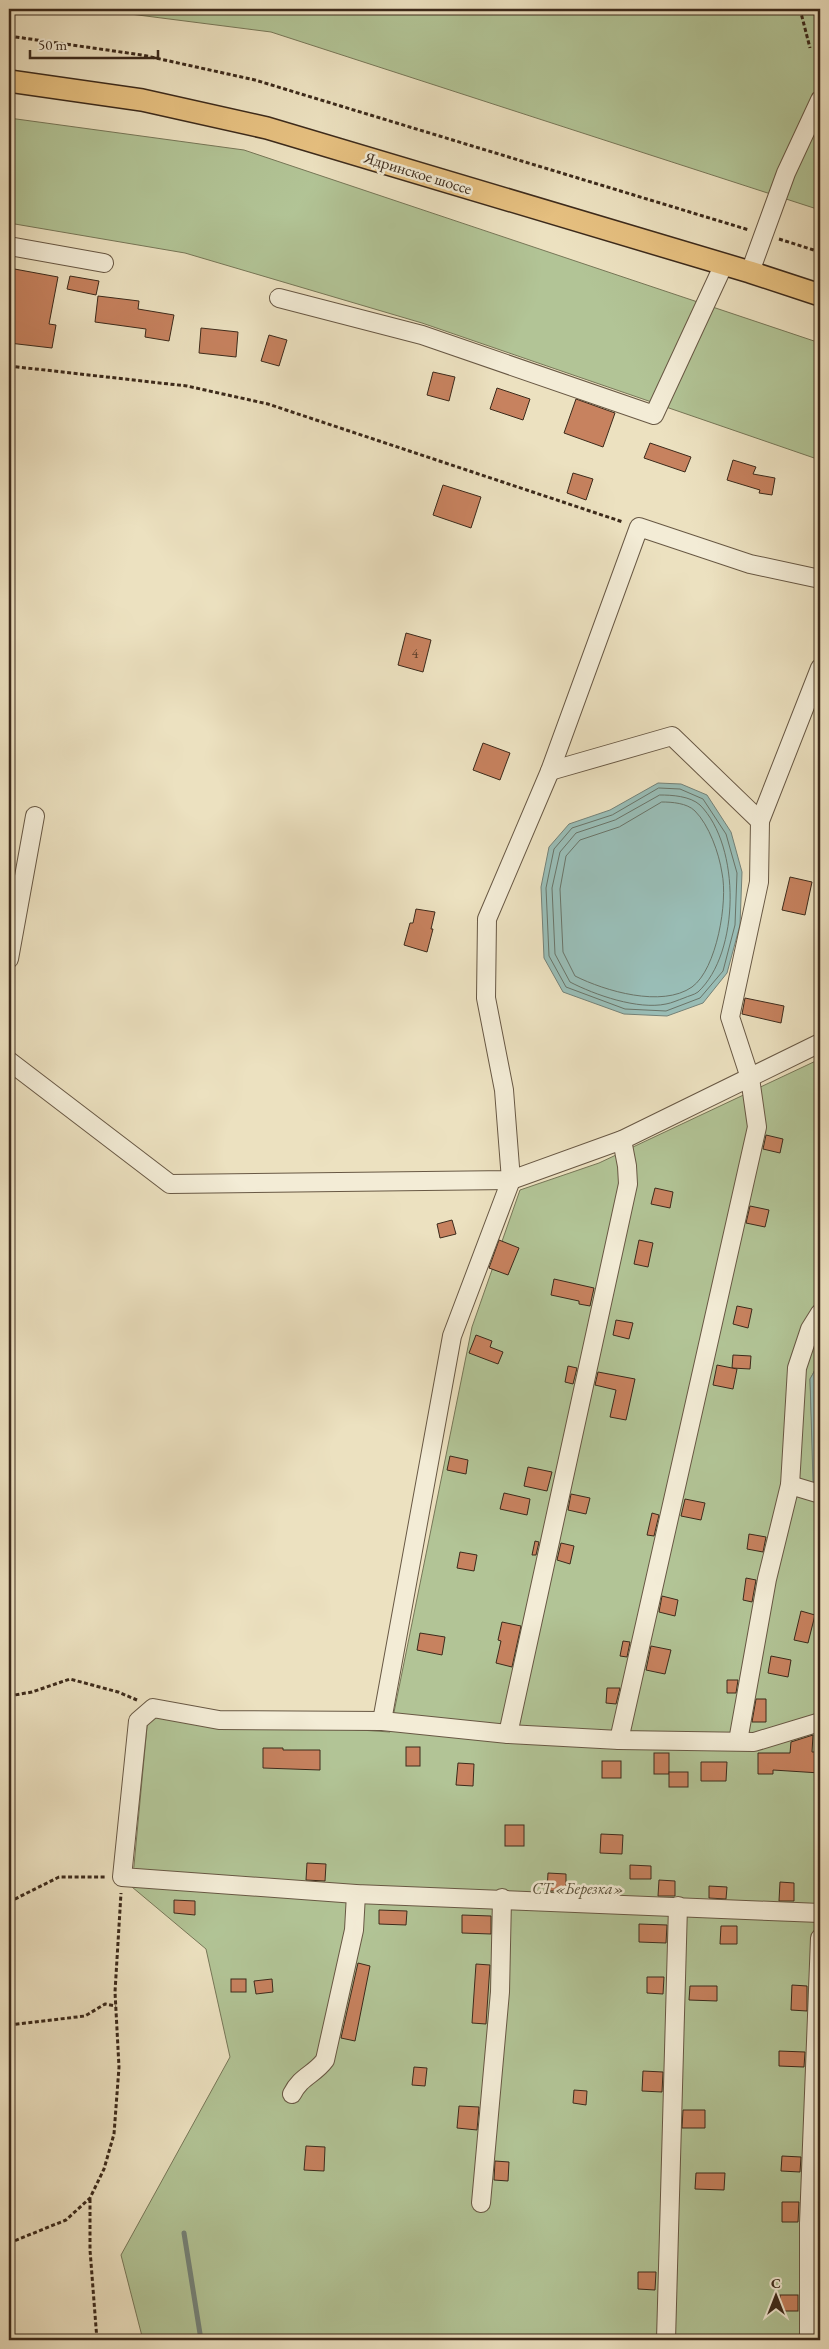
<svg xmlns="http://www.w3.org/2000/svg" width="829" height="2349" viewBox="0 0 829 2349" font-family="'EB Garamond',serif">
<rect width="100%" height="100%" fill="#ece1c0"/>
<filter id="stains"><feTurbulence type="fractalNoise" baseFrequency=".004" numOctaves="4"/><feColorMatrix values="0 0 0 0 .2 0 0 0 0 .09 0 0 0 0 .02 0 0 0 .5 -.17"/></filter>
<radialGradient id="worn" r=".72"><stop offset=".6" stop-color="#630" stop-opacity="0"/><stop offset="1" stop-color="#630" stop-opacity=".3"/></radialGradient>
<g fill="#b2c496" stroke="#777758">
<path d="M91,9h729v201l-549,-178z"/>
<path d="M9,118l235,32 576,193v117l-398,-137 -237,-70 -176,-30z"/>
<path d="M820,1059v302l-10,18 4,103h6v858h-677l-22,-85 109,-198 -24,-108 -74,-62 16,-171 242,16 82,-405 48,-137 79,-27z"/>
</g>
<g fill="#99bdb6" stroke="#748278">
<path d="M658,783l23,1 26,11 24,37 11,40 -2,53 -13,48 -24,30 -36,13 -43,-2 -61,-22 -19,-34 -3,-71 8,-40 20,-23 41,-14z"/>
<path d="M820,1361v121h-7l-3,-103z"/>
</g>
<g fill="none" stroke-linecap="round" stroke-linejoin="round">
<g stroke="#6a7468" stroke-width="1">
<path d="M659,788l21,1 23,10 23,35 11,39 -2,52 -12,46 -23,27 -34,13 -41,-2 -59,-22 -17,-31 -3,-68 8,-39 18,-21 40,-13z"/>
<path d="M660,795c12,0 30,1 40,10 41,41 40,148 -2,187 -4,3 -10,4 -14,6 -6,2 -12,5 -18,6 -28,6 -71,-9 -96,-22l-15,-28 -3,-66 8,-36 16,-19 39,-13z"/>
<path d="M662,802c10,0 25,1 33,9 14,14 24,42 27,62 6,28 -5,96 -30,114 -30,21 -87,4 -117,-11l-12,-24 -3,-63 6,-33 14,-16 39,-13z"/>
<path d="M820,1371l-5,10 3,93 2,3"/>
</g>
<path stroke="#748278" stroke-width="5" d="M184,2233l17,107"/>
</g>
<g fill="#c7825f" stroke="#3c2a1b">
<path d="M9,268l49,9 -9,47 7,1 -4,23 -43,-5z"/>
<path d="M70,276l29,5 -3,14 -29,-6z"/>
<path d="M98,296l41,5 -1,8 36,6 -5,26 -24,-4 1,-8 -51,-7z"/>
<path d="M201,328l37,4 -2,25 -37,-4z"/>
<path d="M269,335l18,5 -8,26 -18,-5z"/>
<path d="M433,372l22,5 -6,24 -22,-6z"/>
<path d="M497,388l33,11 -7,21 -33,-11z"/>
<path d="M576,399l39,14 -12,34 -39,-14z"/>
<path d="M650,443l41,14 -6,15 -41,-14z"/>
<path d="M733,460l23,7 -3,7 22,4 -3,17 -13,-2 1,-3 -33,-10z"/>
<path d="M573,473l20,6 -7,21 -19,-7z"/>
<path d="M443,485l38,12 -10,31 -38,-13z"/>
<path d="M406,633l25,7 -8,32 -25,-7z"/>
<path d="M483,743l27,10 -10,27 -27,-10z"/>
<path d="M790,877l22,5 -7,33 -23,-5z"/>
<path d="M416,909l19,3 -4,17h2l-6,23 -23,-7 6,-22h3z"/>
<path d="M745,998l39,8 -3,17 -39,-9z"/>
<path d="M766,1135l17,4 -3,14 -17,-4z"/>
<path d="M655,1188l18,4 -3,16 -19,-4z"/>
<path d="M750,1206l19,4 -4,17 -19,-4z"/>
<path d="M452,1220l4,14 -16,4 -3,-14z"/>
<path d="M499,1240l20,8 -11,27 -19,-7z"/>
<path d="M639,1240l14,3 -5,24 -14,-3z"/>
<path d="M554,1279l40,9 -4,18 -11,-2v-3l-28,-6z"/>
<path d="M737,1306l15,3 -4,19 -15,-4z"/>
<path d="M616,1320l17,3 -4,16 -16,-4z"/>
<path d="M476,1335l16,6 -2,6 13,5 -5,12 -29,-11z"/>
<path d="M733,1355l18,1 -1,13 -18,-1z"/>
<path d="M717,1365l20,4 -4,20 -20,-4z"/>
<path d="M568,1366l9,2 -4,16 -8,-2z"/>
<path d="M598,1372l37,7 -9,41 -16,-3 6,-27 -21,-5z"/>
<path d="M450,1456l18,4 -2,14 -19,-4z"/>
<path d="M528,1467l24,5 -5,19 -23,-5z"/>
<path d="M504,1493l26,6 -3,16 -27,-6z"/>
<path d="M571,1494l19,4 -4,16 -18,-4z"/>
<path d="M685,1499l20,4 -4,17 -20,-4z"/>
<path d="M652,1513l7,2 -5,21 -7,-1z"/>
<path d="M749,1534l17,3 -3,15 -16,-3z"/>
<path d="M535,1541l4,1 -3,13h-4z"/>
<path d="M561,1543l13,3 -4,18 -13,-4z"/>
<path d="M460,1552l17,3 -3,16 -17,-3z"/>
<path d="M746,1578l10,2 -4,22 -9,-2z"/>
<path d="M662,1596l16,4 -3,16 -16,-4z"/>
<path d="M801,1611l14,4 -7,28 -14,-3z"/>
<path d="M502,1622l19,4 -9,41 -16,-4 5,-22 -3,-1z"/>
<path d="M420,1633l25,4 -3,18 -25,-5z"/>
<path d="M623,1641l7,1 -3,15 -7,-1z"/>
<path d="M651,1646l20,4 -6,24 -19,-4z"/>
<path d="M771,1656l20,4 -3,17 -20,-4z"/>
<path d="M727,1680h11l-2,13h-9z"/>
<path d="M607,1688h13l-4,16 -10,-1z"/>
<path d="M756,1699h10v23h-14z"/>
<path d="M813,1735l-1,17h8v21l-47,-3v4h-15v-21h32l1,-11z"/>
<rect x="406" y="1747" width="14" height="19"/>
<path d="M263,1748h20v2h37v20l-57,-2z"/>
<rect x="654" y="1753" width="15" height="21"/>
<rect x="602" y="1761" width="19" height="17"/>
<path d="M701,1762h26l-1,19h-25z"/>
<path d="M458,1763l16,1 -1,22 -17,-1z"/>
<rect x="669" y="1772" width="19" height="15"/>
<rect x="505" y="1825" width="19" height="21"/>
<path d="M601,1834l22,1 -1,19 -22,-1z"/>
<path d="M307,1863l19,1 -1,17 -19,-1z"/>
<path d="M630,1865l21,1v13h-21z"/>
<path d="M548,1873l18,1v17h-19z"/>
<path d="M659,1880l16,1v15h-17z"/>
<path d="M780,1882l14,1v18h-15z"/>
<path d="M709,1886l18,1 -1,12 -17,-1z"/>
<path d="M174,1900l21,1v14l-21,-2z"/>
<path d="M379,1910l28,1 -1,14 -27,-1z"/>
<path d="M462,1915l29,1v18l-29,-1z"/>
<path d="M639,1924l28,1 -1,18 -27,-1z"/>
<path d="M721,1926h16v18h-17z"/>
<path d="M358,1963l12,3 -15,75 -14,-3z"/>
<path d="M476,1964l14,1 -4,59 -14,-1z"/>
<path d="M647,1977h17l-1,17 -16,-1z"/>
<rect x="231" y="1979" width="15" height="13"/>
<path d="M272,1979l1,13 -17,2 -2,-13z"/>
<path d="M792,1985l15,1v25l-16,-1z"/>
<path d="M690,1986h27v15l-28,-1z"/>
<path d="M779,2051l26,1 -1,15 -25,-1z"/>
<path d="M414,2067l13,1 -2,18 -13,-1z"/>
<path d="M643,2071l20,1 -1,20 -20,-1z"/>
<path d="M574,2090l13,1 -1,14 -13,-2z"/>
<path d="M459,2106l20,1 -2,23 -20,-2z"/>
<path d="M683,2110h22v18h-23z"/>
<path d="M306,2146l19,1 -1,24 -20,-1z"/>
<path d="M782,2156l19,1 -1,15 -19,-1z"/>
<path d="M495,2161l14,1 -1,19 -14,-1z"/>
<path d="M696,2173h29l-1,17 -29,-1z"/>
<path d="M782,2202h17l-1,20h-16z"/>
<path d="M638,2272h18l-1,18 -17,-1z"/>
<rect x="780" y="2295" width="18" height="16"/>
</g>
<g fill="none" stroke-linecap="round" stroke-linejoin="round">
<defs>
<g id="minor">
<path d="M9,246l95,17"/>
<path d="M750,272l36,-99 34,-73"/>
<path d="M279,298l143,37 232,80 70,-151"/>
<path d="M820,579l-70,-15 -111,-37 -89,244 -63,148 -1,79 18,92 7,90 -59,156 -70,385 126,13 111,6 135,2 66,-20"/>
<path d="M550,771l122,-35 88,85"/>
<path d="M9,959l26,-143"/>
<path d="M9,1061l161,123 341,-4 111,-40 198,-97"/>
<path d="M790,1485l30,9"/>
<path d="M382,1721l-163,-1 -66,-12 -15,13 -16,156 234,17 464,19"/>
<path d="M508,1734l120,-550 -1,-18 -5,-26"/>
<path d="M619,1740l138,-613 -7,-49 -20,-61 29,-135 1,-61 60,-153"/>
<path d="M738,1741l29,-162 23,-94 7,-117 13,-39 10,-16"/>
<path d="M292,2094c9,-18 22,-19 33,-34l29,-130 2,-36"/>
<path d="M481,2203l19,-211 2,-94"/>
<path d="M666,2340l12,-434"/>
<path d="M809,2340v-117l11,-285"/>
</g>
<path id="major" d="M9,81l133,19 125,28 483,144 70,23"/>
</defs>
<use href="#minor" stroke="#685844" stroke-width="20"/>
<use href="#major" stroke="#3c2a1b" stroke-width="24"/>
<g stroke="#3c2a1b" stroke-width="3" stroke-dasharray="4 2.5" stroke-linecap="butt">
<path d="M800,9l10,39"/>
<path d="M9,36l133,19 113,25 494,150"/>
<path d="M779,239l41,13"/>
<path d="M9,366l178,20 81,18 355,118"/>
<path d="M9,1696l23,-4 38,-13 48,13 19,8"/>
<path d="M9,1902l50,-25h48"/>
<path d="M9,2025l76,-9 20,-12 11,2"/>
<path d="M90,2199v51l7,90"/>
<path d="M9,2243l57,-23 24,-22 14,-29 10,-35 5,-67 -4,-75 6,-99"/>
</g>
<use href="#minor" stroke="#f3ecd6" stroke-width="18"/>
<use href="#major" stroke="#e6c080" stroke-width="21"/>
</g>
<g text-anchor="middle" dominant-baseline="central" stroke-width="5" stroke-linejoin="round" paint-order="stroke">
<g font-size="14" fill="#5f402c">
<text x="415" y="653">4</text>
</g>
<g font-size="16" fill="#3c2a1b" stroke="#f3ecd6">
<text transform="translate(418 173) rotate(17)">Ядринское шоссе</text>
</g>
<g font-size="16" font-style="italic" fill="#5a503a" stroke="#f3ecd6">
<text x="578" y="1888">СТ «Березка»</text>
</g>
</g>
<rect width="829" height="2349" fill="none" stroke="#ece1c0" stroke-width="30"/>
<rect x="10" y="10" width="809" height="2329" fill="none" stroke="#3c2a1b" stroke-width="2.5"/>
<rect x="15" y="15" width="799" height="2319" fill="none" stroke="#3c2a1b"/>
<g transform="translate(776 2296)" stroke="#f3ecd6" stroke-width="4" paint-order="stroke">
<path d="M0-4L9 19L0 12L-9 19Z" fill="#3c2a1b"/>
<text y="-8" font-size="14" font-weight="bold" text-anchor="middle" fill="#3c2a1b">С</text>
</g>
<path d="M30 50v8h128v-8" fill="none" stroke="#3c2a1b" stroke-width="2.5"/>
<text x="38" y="50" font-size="15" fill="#3c2a1b" stroke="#f3ecd6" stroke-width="4" paint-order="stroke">50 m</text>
<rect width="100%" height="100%" filter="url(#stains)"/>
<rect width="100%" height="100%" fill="url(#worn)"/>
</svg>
